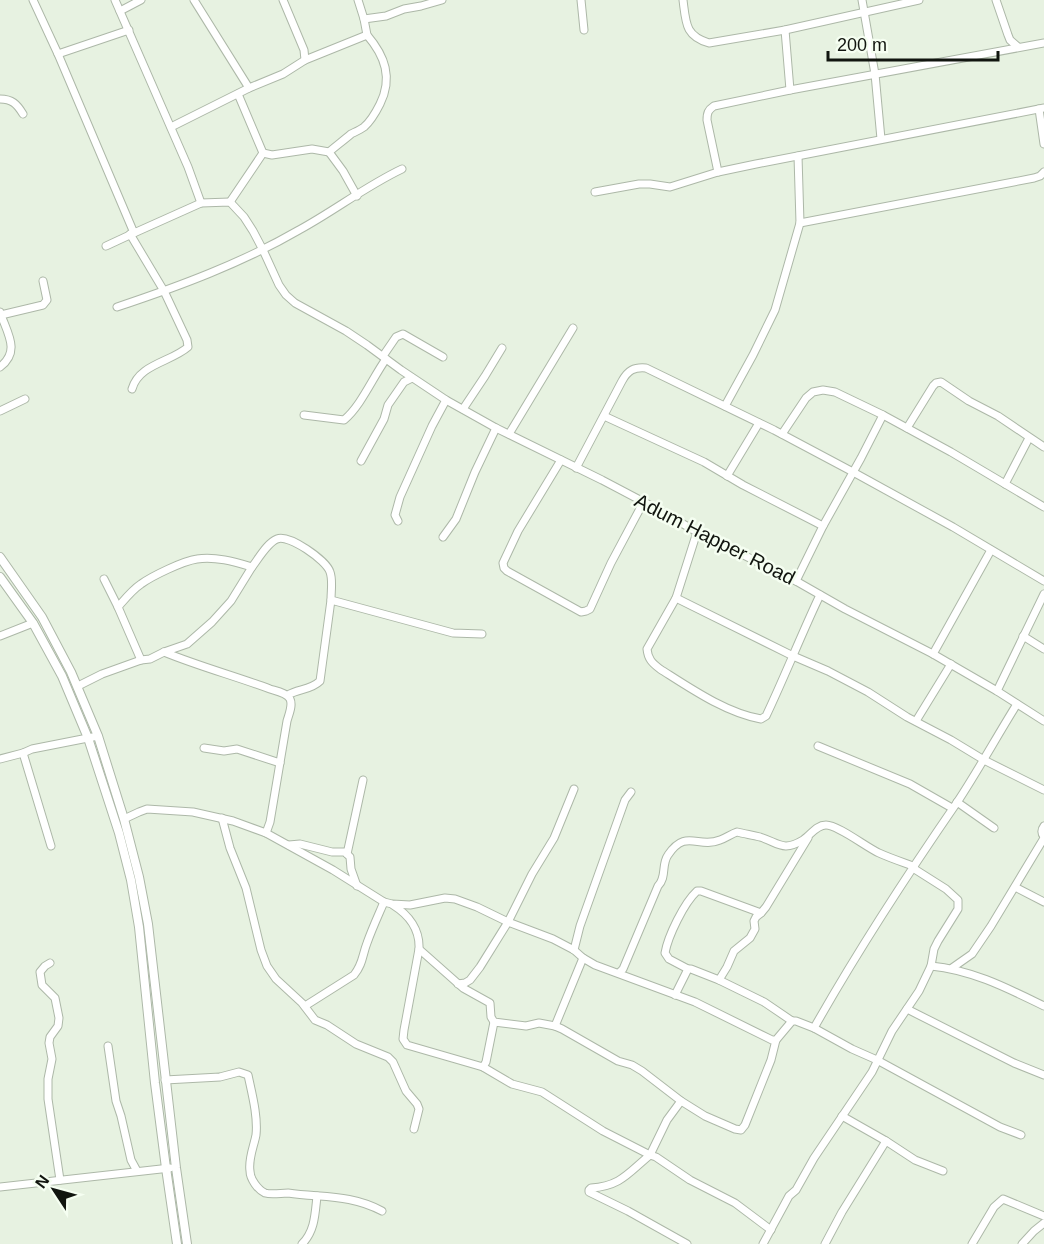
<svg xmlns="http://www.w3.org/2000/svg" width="1044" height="1244" viewBox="0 0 1044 1244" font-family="Arial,sans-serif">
<rect width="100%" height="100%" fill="#e7f2e1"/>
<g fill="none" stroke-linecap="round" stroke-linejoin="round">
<defs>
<g id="minor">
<path d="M33,0l25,54 76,179 67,-30 29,-1 14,15 9,14 10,19 16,35 7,10 9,8 51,28 21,14 34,25 45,30 50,28 106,52 57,30 38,22 99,49 49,28 88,45 64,37 47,30"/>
<path d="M115,0l73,167 13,36"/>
<path d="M194,0l55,88"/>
<path d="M581,0l3,30"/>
<path d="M683,0c3,23 2,36 26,43l76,-13 134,-30"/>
<path d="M862,0l13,74 6,65"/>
<path d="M996,0l12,35 2,5 8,7"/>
<path d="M120,11l21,-11"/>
<path d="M364,19l22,-3 18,-7 17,-3 21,-6"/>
<path d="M785,30l5,60"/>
<path d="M58,54l71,-24"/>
<path d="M305,60l62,-25 -3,-16 -6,-19"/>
<path d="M0,99c12,0 17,5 23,15"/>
<path d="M1039,109l5,35"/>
<path d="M171,127l78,-39 34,-14 22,-14 -1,-10 -21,-50"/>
<path d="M263,153l9,2 40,-6 17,3"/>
<path d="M718,172l-11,-52c0,-7 1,-10 7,-14l76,-16 254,-47"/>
<path d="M595,192l44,-8h11l20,3 48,-15 38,-8 288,-56"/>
<path d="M357,196l-14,-25 -14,-19c7,-6 15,-12 22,-18 4,-2 9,-4 13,-7 7,-6 12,-15 16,-23 13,-26 5,-48 -13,-69"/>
<path d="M230,202l33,-49 -25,-59"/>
<path d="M800,223l234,-45 6,-2 4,-4"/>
<path d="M130,234l34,57 23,49 1,7c-17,15 -49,17 -56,42"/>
<path d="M106,246l28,-13"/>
<path d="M117,307c63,-21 125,-44 182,-77 35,-19 67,-44 103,-61"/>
<path d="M0,312c7,21 21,39 0,55"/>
<path d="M1,315l42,-10 4,-5 -4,-19"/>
<path d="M383,356l13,-19 7,-3 40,23"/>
<path d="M725,406l28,-51 22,-45 25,-87 -2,-67"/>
<path d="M463,409l22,-33 17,-28"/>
<path d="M0,411l25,-12"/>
<path d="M304,415l40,5c17,-14 29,-43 42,-61"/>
<path d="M604,416l100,46 39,23 80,41"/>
<path d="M907,428l26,-42 3,-3 5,-1 28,19 29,15 46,31"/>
<path d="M509,434l64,-106"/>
<path d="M782,434l24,-36 7,-6 10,-2 12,2 48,23 68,37 93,55"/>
<path d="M561,460l-43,71 -15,32 1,5 3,3 74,41 5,-1 4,-2 21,-46 32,-60"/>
<path d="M361,461l23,-42 4,-14 16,-23 8,-4"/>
<path d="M576,468l46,-87c6,-11 12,-14 24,-13l128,62 79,42 100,55 91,54"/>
<path d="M727,476l32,-53"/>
<path d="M1005,484l24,-46"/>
<path d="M398,521l-3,-6 5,-18 32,-71 14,-26"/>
<path d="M697,532l-21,66 -29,51c1,10 5,14 13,20 30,19 66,44 101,50l5,-3c19,-40 35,-81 54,-121"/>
<path d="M443,537l13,-18 19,-47 21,-44"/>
<path d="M104,579l14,28"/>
<path d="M796,581l27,-55 38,-68 22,-43"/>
<path d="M676,598l117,58 35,15 40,21 39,25 44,23 33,20 60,30"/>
<path d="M0,636l33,-13"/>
<path d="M1023,636l21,13"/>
<path d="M164,652c34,14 71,24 106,37 6,2 17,4 20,10 3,6 -1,15 -3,22l-17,101 -4,11"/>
<path d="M933,654l58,-104"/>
<path d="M141,660l-23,-53c7,-8 14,-17 23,-23 11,-8 42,-23 56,-25 18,-3 38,3 55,8 7,-9 15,-24 25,-28 12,-5 49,21 53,33 3,8 1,18 1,28l122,33 29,1"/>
<path d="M78,686l24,-12 39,-14 9,-1 14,-7 23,-8 25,-22 19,-21 21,-34"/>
<path d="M997,691l47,-97"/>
<path d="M288,695c10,-6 23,-5 32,-14l11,-81"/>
<path d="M916,721l35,-57"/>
<path d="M818,746l92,38 42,24"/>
<path d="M204,748l20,3 13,-2 43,14"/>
<path d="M23,753l28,93"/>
<path d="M0,759l23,-6 9,-4 66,-13"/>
<path d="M957,802l37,26"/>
<path d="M222,818l8,30 16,40 15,62 6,16 9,13 26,24 13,17 12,5 29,19 32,13 5,5 13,29 11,13 2,5 -5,20"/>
<path d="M124,819l15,-7 8,-3 46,3 40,9 33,12 67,37 51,32 8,2 18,1 35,-7 10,1 22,8 31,15 45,17 21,11 9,8 12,7 100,37 77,38h4l16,-19h4l18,7 38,21 25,11 123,67 21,8"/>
<path d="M1044,826c-3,4 -3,7 0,11"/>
<path d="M289,845l11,-1 32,8h13l5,5 1,12 6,17"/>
<path d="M347,854l16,-74"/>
<path d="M1015,887l29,15"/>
<path d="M393,905c16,10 27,25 26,44l44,39 27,15 1,14 3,5 32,4 13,-3 16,3 7,3 56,32 14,4 10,6 39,30 24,15 30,13 6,1 4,-5 26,-65 5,-20"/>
<path d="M419,949l-15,81 -1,9 4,6 76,22 3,-5 8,-40"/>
<path d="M574,950l6,-24 45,-126 6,-8"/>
<path d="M50,963l-5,3 -5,6 2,13 13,13 4,20 -1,8 -8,11 -1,6 3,16 -4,20v20l12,81"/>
<path d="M931,966c41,4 76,22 113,40"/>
<path d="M952,968l20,-14 19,-28 53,-88"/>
<path d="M688,969l-19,-10 -4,-6c3,-17 19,-50 32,-62h4l60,22"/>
<path d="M619,973l4,-4 35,-83c9,-9 3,-21 10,-31 18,-27 30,-6 52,-15 6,-2 11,-6 17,-8 8,2 15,3 23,5 19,6 23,15 43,3 8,-5 13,-15 23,-15 12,0 40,22 53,28 11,5 23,9 34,13l3,4 30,19 12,11v9l-20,32 -4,8 -3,17 -12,25 -27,40 -20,41 -58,86 -18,32 -7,6 -26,48"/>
<path d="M719,980l8,-13 7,-16 16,-13 5,-9 -1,-8 2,-4 5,-4 5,-6 42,-69"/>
<path d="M458,984l7,-1 5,-3 10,-13 28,-45 24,-48 22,-36 20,-49"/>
<path d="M675,995l13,-26h3l28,11 45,22 28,19"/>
<path d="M305,1006l49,-31c9,-11 8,-19 13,-32 5,-14 11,-27 17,-41"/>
<path d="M907,1009l107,54 30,12"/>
<path d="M555,1026l28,-68"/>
<path d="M814,1028c44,-78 93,-153 144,-227 21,-32 39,-65 59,-97"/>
<path d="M108,1046l8,55 5,15 10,44 6,11"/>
<path d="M483,1067l29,17 30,8 61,39 47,24c-22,18 -29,31 -59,33l-2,2v2l39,19 59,33"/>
<path d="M165,1080l55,-3 19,-5 9,3c4,19 10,41 8,60 -2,11 -8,24 -6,36 0,8 8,19 15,22 7,2 16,0 23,0 34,5 62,1 94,18"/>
<path d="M681,1101l-14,19 -17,35 6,2 34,23 45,23 36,27"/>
<path d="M886,1141l29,19 28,11"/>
<path d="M0,1187l170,-19"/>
<path d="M302,1244c13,-13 13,-30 15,-48"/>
<path d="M825,1244l17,-32 44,-71 -44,-25"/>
<path d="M972,1244l22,-37 9,-8 41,17"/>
<path d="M1022,1244l12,-13 10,-8"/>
</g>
<g id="tertiary">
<path d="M0,557l42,60 29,55 27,64 26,83 15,58 9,47 28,244 11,76"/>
<path d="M0,577l33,46 29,53 26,62 31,95 12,47 8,47 16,156 11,85 11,76"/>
</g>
</defs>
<use href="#minor" stroke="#adb8a8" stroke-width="9"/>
<use href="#tertiary" stroke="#adb8a8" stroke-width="10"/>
<use href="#minor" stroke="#fff" stroke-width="7"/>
<use href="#tertiary" stroke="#fff" stroke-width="8"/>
</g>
<g text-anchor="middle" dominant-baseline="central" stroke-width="5" stroke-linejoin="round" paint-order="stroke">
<g font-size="20" fill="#11150f" stroke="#f5fef1">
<text transform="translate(715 539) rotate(27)">Adum Happer Road</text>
</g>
</g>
<g transform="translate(54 1190) rotate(306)" stroke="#f5fef1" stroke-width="4.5" paint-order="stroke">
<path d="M0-4.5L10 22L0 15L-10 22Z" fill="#11150f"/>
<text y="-9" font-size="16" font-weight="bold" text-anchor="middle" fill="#11150f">N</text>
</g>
<path d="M828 51v9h170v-9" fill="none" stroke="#11150f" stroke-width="3"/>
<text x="837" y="51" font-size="18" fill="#11150f" stroke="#f5fef1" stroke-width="4.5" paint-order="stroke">200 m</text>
</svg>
